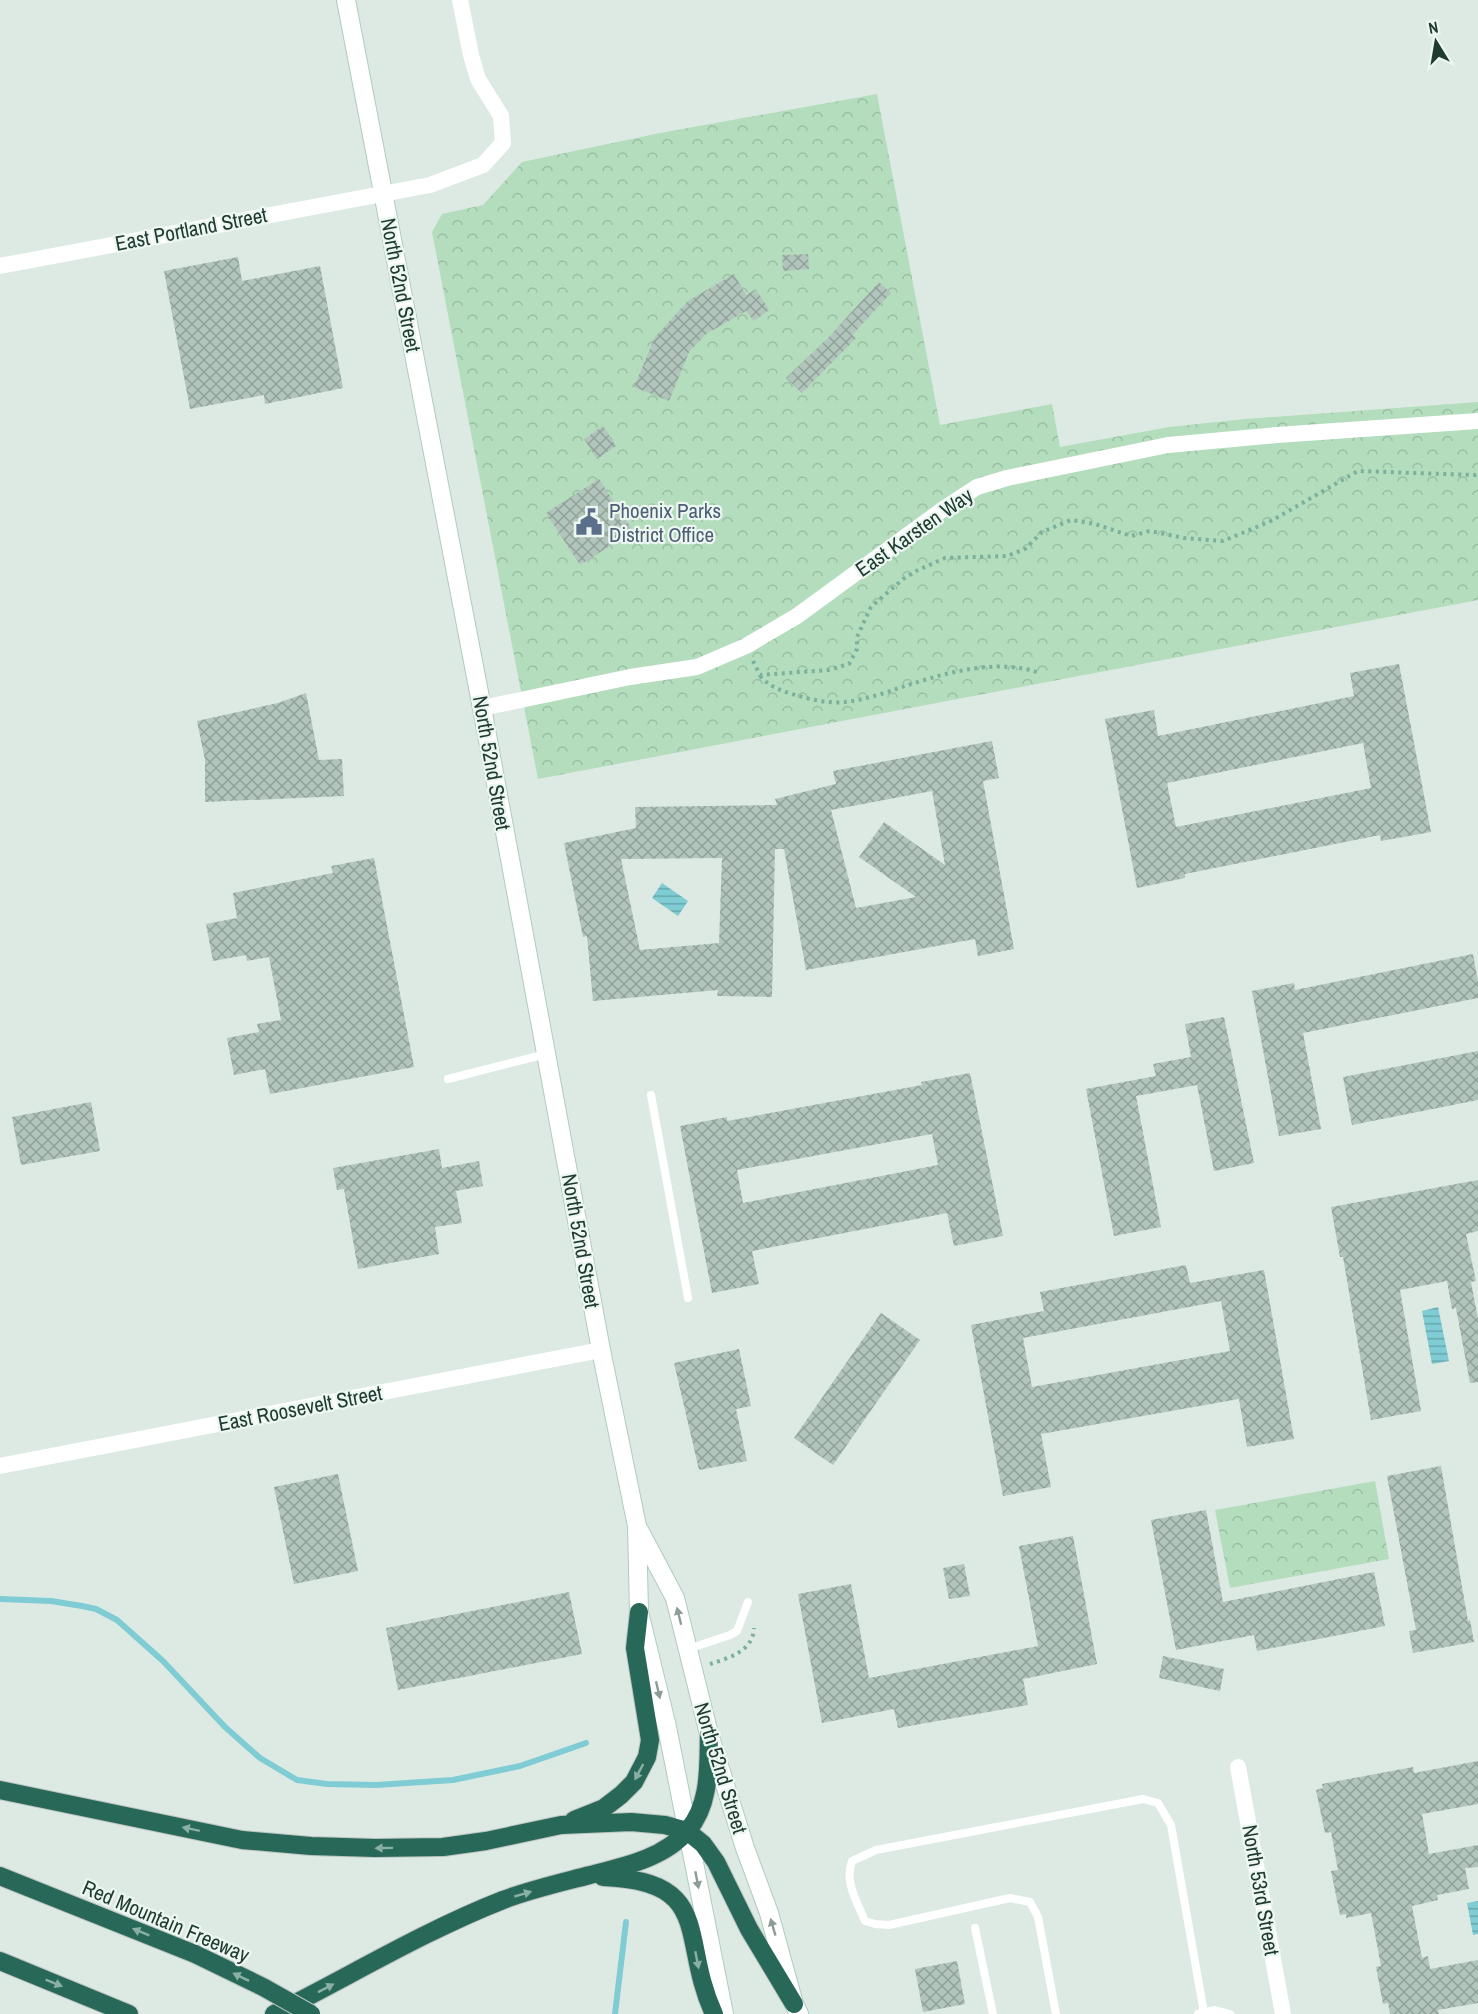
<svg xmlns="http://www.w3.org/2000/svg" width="1478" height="2014" viewBox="0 0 1478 2014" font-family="'Archivo Narrow',sans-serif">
<defs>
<pattern id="park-crowns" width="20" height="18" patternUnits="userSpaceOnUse" patternTransform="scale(1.5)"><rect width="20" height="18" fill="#b3ddbd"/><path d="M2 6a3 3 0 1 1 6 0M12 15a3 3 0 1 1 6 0" fill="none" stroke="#9abea3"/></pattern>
<pattern id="water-rules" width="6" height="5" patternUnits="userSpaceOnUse" patternTransform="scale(1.5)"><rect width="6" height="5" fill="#80ccd4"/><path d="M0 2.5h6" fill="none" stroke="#68a7ad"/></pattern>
<pattern id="building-cross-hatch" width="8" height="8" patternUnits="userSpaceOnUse" patternTransform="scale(1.5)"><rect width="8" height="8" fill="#b2c5bc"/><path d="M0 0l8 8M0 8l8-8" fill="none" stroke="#90a199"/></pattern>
</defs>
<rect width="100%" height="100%" fill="#ddeae3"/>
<g fill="url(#park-crowns)">
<path d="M877,94l63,331 112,-21 8,43 109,-20 76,-8 233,-17v198l-940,179 -106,-547 10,-18 41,-9 39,-43 138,-29z"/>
<path d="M1375,1481l14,78 -159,29 -15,-78z"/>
</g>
<g fill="url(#water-rules)">
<path d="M662,883l26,18 -10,15 -26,-18z"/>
<path d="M1438,1307l11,54 -17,3 -10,-53z"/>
<path d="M1478,1901v33l-5,1 -6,-32z"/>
</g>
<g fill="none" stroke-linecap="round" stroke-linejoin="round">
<g stroke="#80ccd4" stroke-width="6">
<path d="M0,1599l51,2 31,5 14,3 21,11 46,41 62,66 35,31 37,22 30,4 49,1 77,-5 67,-14 66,-23"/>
<path d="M615,2014l11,-92"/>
</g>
</g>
<g fill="url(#building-cross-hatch)" fill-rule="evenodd">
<path d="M808,254l1,15 -26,2 -1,-16z"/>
<path d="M238,257l4,24 78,-15 23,122 -78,16 -1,-9 -74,14 -26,-138z"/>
<path d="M734,274l12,21 10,-6 13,21 -15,11 -8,-10 -40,23 -17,18 -20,49 -35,-14 21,-50 33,-36z"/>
<path d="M879,282l12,11 -39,42 4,3 -54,55 -16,-15 42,-40z"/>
<path d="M603,426l13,20 -19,13 -13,-20z"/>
<path d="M599,479l34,52 -53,34 -34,-52z"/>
<path d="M1399,664l32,168 -50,9 -1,-6 -195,39v4l-48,10 -32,-169 49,-9 4,26 196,-40 -4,-23zM1363,743l8,45 -195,39 -9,-44z"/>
<path d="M306,693l13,67 23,-1 2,37 -139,6v-42l-8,-39 81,-18z"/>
<path d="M992,741l7,37 -16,3 31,168 -36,7 -3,-17 -169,31 -22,-121h-9l-3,148 -55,-1 1,-6 -125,11 -6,-65 -4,1 -19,-94 72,-15 -1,-21 142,-2 -2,-6 61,-15 -3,-13zM932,791l13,74 -61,-43 -25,35 57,40 -60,11 -25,-98zM722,858l-3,85 -79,7 -19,-91z"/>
<path d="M374,858l40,209 -144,27 -5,-25 -31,6 -7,-37 32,-6 -2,-8 24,-4 -12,-63 -22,4 -1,-6 -33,6 -7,-37 31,-6 -4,-25 100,-20 -2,-7z"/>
<path d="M1473,954l5,27v17l-175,35 18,96 -42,7 -27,-145 42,-8 1,7z"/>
<path d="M1224,1017l30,146 -40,8 -17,-86 -61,11 25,131 -47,9 -28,-147 70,-13 -3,-12 38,-7 -6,-33z"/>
<path d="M1478,1051v49l-126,25 -9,-48z"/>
<path d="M970,1073l33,163 -49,10 -7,-33 -195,38 7,33 -47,9 -32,-167 47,-9v4l195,-36 -1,-3zM932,1134l6,31 -195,38 -6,-33z"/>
<path d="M91,1102l9,49 -79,14 -9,-48z"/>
<path d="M439,1149l3,19 37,-7 4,25 -27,5 6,32 -27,4 4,27 -81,15 -14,-80 -7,1 -4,-22z"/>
<path d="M1478,1180v51l-12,3 10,47 -5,1 7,37v63l-8,1 -14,-75 -4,1 -5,-28 -47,9 21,121 -50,9 -28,-163h-3l-9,-50z"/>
<path d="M1186,1265l4,18 74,-13 30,169 -47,8 -8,-48 -198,35 10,53 -48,9 -32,-171 73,-14 -4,-19zM1221,1301l9,50 -198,36 -9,-49z"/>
<path d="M881,1313l39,27 -87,125 -39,-27z"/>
<path d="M739,1349l12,57 -15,3 11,52 -48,9 -25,-107z"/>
<path d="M1441,1466l27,155 2,-1 4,22 -61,11 -4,-22 7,-1 -29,-154z"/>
<path d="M338,1474l20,97 -64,13 -20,-97z"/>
<path d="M1206,1510l17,92 151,-30 11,54 -128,25 -3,-16 -78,15 -25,-130z"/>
<path d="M1073,1536l24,128 -74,15 5,26 -130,23 -4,-19 -72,14 -24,-129 53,-10 18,94 169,-32 -19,-100z"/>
<path d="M964,1564l6,32 -21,3 -6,-31z"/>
<path d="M569,1592l13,62 -184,36 -12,-62z"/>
<path d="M1163,1656l61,13 -4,22 -61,-13z"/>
<path d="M1478,1761v43l-56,10 7,40 49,-9v22l-13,1 4,21 -32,6 1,5 -26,6 10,52 6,-2 2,13 48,-9v43l-40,7 1,4h-49l-2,-11 -5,1 -7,-37 5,-1 -10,-53 -25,5v-4l-6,1 -9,-44 7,-1 -1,-5 -6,-33 -6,1 -9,-43 7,-2 -1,-4 91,-17 1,6z"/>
<path d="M957,1961l8,43 -42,8 -8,-43z"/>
</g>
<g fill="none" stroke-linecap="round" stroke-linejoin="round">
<defs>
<g id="secondary">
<path d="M346,0l136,708 119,642 36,176 2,86 28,115 57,287"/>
<path d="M639,1530l36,68 34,136 36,114 24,65 25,91 5,10"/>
</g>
<g id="highway">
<path d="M0,1790l242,50 69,6 64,2 68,-1 43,-6 75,-16 70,-3 34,3 22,6 16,13 13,18 33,67 45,75"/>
<path d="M574,1820l30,-12 17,-13 13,-13 13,-25 3,-17 -15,-92 4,-36"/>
<path d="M0,1876l195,78"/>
<path d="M603,1877c112,4 76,62 111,137"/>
<path d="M0,1961l129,53"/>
<path d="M274,2014c76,-38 150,-83 229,-114 26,-10 56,-17 83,-24 35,-9 78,-17 102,-46 23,-27 20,-64 21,-96"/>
</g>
</defs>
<use href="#secondary" stroke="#afcbbf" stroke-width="20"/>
<use href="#highway" stroke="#bcc4c1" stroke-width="20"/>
<g stroke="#7bb09d" stroke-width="4" stroke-dasharray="3 4.5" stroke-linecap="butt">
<path d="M753,661l7,14 68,-5 21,-6 8,-15v-12l14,-30 32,-28 13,-8 29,-13 62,-2 18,-7 17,-17 29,-12 24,4 36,12 19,-5 34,7 39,3 48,-20 87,-50 117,4 3,-1"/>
<path d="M760,676c9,10 19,14 32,18 17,5 35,10 53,8 18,-2 37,-8 54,-14 43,-14 93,-30 138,-16"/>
<path d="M710,1664c18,-6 43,-12 44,-36"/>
</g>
<g stroke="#fff" stroke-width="8">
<path d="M448,1079l98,-25"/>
<path d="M651,1095l37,203"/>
<path d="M688,1649l42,-14 7,-4 11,-29"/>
<path d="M975,1928l18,86"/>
<path d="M1056,2014l-18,-97 -8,-15 -20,-4 -121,27 -14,-1 -10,-3c-8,-19 -21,-40 -13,-60l24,-11 267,-51 15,4 13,22 33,188"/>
<path d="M1198,2014l17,-4 15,4"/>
</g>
<g stroke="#fff" stroke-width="16">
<path d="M0,266l430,-81 53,-20 20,-22 -2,-27 -23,-37 -7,-24 -11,-55"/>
<path d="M482,708l148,-31 67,-10 49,-21 51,-30 145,-106 35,-23 30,-9 161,-33 109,-10 201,-14"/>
<path d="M0,1466l601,-116"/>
<path d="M1238,1767l45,247"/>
</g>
<use href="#secondary" stroke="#fff" stroke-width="18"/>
<use href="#highway" stroke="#286858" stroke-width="18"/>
<defs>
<path id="highway-bridge" d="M195,1954l68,33 48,27"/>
</defs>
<use href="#highway-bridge" stroke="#bcc4c1" stroke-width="20" stroke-linecap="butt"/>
<use href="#highway-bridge" stroke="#286858" stroke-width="18"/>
</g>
<defs><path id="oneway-solid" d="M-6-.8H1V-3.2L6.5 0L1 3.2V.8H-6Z" transform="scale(1.5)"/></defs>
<g fill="#8e9c98">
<use href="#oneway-solid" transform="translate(679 1616) rotate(-104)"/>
<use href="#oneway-solid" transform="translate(658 1690) rotate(77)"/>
<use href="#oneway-solid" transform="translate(697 1880) rotate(79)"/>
<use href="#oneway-solid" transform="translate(773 1927) rotate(-106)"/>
</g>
<g fill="#8ab0a4">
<use href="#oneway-solid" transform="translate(639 1772) rotate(118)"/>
<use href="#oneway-solid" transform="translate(191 1829) rotate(-168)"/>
<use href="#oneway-solid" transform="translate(384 1848) rotate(179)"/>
<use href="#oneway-solid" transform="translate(523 1894) rotate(-16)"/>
<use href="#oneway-solid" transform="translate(141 1932) rotate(-158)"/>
<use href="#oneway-solid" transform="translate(697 1960) rotate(79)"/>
<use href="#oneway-solid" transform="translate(241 1977) rotate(-154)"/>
<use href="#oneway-solid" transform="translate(54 1983) rotate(22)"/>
<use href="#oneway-solid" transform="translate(326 1988) rotate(-27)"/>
</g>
<defs>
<symbol id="civic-bare" viewBox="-9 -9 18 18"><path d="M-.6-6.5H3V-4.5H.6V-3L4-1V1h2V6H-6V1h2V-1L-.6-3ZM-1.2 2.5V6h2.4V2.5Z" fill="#5c6f8a" stroke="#edf7f1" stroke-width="2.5" paint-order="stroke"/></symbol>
</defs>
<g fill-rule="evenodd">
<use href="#civic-bare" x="570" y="503" width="38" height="38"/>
</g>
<g text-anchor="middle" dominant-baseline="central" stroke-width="4.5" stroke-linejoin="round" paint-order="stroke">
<g font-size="21" fill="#1e3a31" stroke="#edf7f1">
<text transform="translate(191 229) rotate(-11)">East Portland Street</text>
<text transform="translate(401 285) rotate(79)">North 52nd Street</text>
<text transform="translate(914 532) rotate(-35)">East Karsten Way</text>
<text transform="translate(492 763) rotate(80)">North 52nd Street</text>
<text transform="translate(581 1241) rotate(80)">North 52nd Street</text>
<text transform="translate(300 1408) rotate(-11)">East Roosevelt Street</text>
<text transform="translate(721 1768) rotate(73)">North 52nd Street</text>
<text transform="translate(1261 1890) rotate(80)">North 53rd Street</text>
<text transform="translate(166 1921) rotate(23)">Red Mountain Freeway</text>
</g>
<g font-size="21" fill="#4e5e75" stroke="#edf7f1" text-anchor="start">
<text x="609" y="510">Phoenix Parks<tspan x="609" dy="24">District Office</tspan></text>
</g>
</g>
<g transform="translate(1436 42) rotate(349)" stroke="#edf7f1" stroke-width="4.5" paint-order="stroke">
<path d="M0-4.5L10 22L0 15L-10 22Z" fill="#1e3a31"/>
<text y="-9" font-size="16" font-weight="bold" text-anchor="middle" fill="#1e3a31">N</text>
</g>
</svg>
